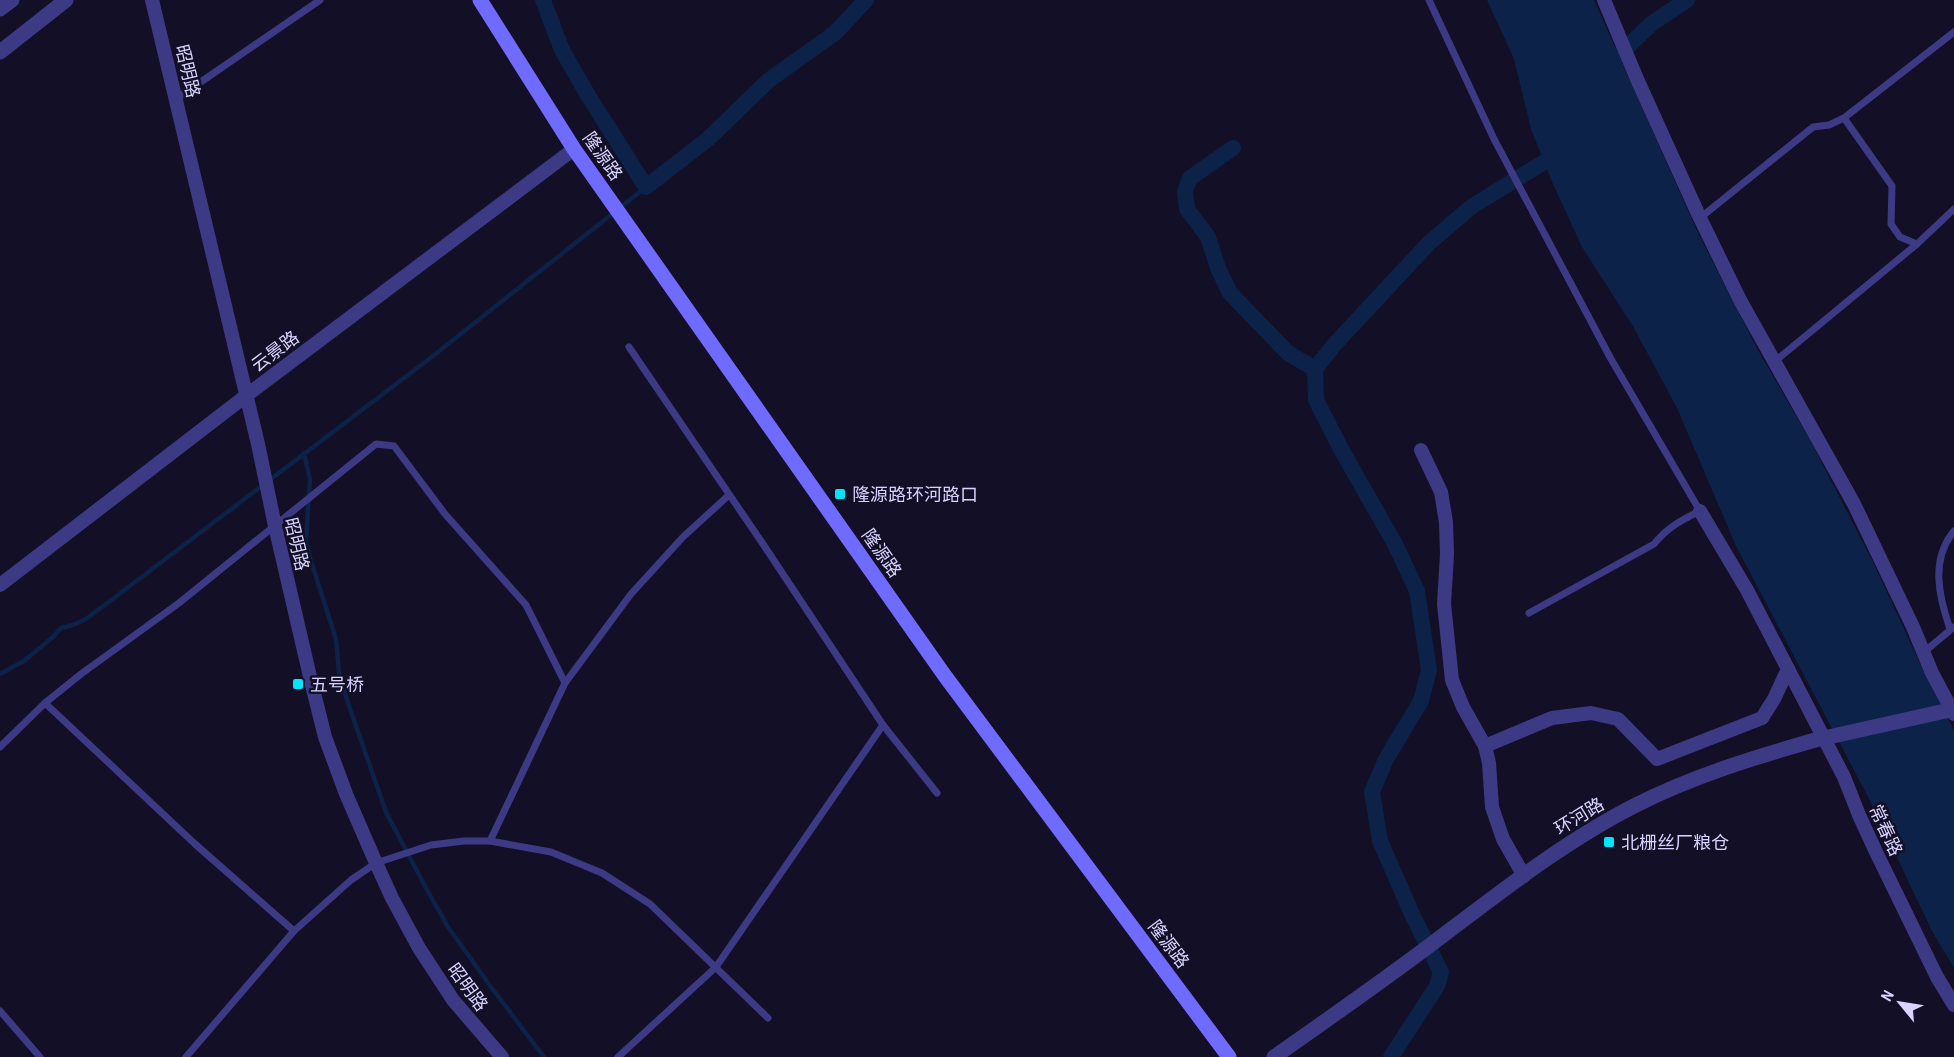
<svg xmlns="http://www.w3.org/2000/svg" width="1954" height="1057" viewBox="0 0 1954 1057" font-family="'Archivo Narrow','Noto Sans SC',sans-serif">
<rect width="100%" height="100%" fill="#130f26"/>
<path fill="#0c2248" d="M1487,0h107l105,235 59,115 53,92 62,120 51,110 30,58v238l-22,-37 -65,-136 -131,-249 -59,-138 -43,-80 -52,-81 -29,-63 -22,-55 -17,-70z"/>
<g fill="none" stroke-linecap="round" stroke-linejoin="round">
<g stroke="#0c2248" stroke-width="4.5">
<path d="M304,453l6,26 -4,62 4,17 26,81 3,34 9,30 38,109 40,76 22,39 43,60 53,70"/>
<path d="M0,674l24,-13 29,-24 8,-9 12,-3 13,-6 32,-24 315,-239 213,-169"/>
</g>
<g stroke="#0c2248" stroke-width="16">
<path d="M543,0l19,50 27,47 57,90 62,-48 61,-59 66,-47 31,-33"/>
<path d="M1615,59l36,-35 36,-24"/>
<path d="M1233,148l-43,30 -5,13 2,18 21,28 10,31 12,25 58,60 27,16"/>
<path d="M1391,1057l46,-71 4,-14 -29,-58 -32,-73 -8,-49 14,-33 35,-58 8,-31 -12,-79 -22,-47 -54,-95 -25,-49 -1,-31 19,-24 95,-102 42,-36 91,-56"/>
</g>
<g stroke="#3d3a85" stroke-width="7">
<path d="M1429,0l65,139 117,220 89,152c-19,9 -33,17 -46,33l-125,69"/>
<path d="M179,97l141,-97"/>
<path d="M1844,118l48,68 -1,38 9,13 17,7"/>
<path d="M1700,218l113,-91 16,-2 15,-7 110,-86"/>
<path d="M629,347l136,200 118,178 54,68"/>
<path d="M1774,362l143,-118 37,-35"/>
<path d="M1950,629c-11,-32 -20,-69 4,-98"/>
<path d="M1924,652l30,-25"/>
<path d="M45,703l150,141 99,87"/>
<path d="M0,747l45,-44 36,-29 98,-71 197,-159 18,2 51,68 81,91 39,78"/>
<path d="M490,841l75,-158 66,-89 52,-57 46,-42"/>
<path d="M0,1011l40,46"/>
<path d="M186,1057l108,-126 57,-51 25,-17 55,-18 33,-4h26l61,11 51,21 48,31 118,114"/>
<path d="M618,1057l98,-90 167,-242"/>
</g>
<g stroke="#3d3a85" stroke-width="14">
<path d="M152,0l106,444 17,82 36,155 14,56 21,57 30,69 16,35 27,50 34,52 49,57"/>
<path d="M1604,0l33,79 63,139 40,82 114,204 59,123 19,46 22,41"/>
<path d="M1421,450l20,42 5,30 1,32 -3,50 8,76 11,27 22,39 4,17 3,44 11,32 21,37"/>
<path d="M1700,511l47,79 97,187 15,38 17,37 61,125 17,28"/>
<path d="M0,585l247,-190 327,-246"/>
<path d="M1485,746l67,-28 39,-5 27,6 39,40 105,-41 12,-19 14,-30"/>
</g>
<g stroke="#3d3a85" stroke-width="15">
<path d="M0,9l12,-9"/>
<path d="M0,52l66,-52"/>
<path d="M1274,1057c53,-37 107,-75 159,-114 65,-49 130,-101 203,-138 57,-29 117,-47 179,-65"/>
</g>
<path stroke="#6f6bff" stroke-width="15" d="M480,0l94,149 371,527 284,381"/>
<path stroke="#3d3a85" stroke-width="15" d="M1815,740l139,-31"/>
</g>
<g fill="#00e5ff" stroke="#130f26" stroke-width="2">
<rect x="834" y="488" width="12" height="12" rx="3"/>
<rect x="292" y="678" width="12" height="12" rx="3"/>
<rect x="1603" y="836" width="12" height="12" rx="3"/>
</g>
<g text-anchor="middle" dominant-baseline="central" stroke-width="5" stroke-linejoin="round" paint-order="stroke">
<g font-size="18" fill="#d9d4ff" stroke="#130f26">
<text transform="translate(188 71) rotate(77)">昭明路</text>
<text transform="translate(603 156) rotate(55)">隆源路</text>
<text transform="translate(275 351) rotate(-37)">云景路</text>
<text transform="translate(297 544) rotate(77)">昭明路</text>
<text transform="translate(882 553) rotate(55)">隆源路</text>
<text transform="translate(1579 816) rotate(-31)">环河路</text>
<text transform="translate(1886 830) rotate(65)">常春路</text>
<text transform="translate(1169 944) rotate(53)">隆源路</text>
<text transform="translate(468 987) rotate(54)">昭明路</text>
</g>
<g font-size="18" fill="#d9d4ff" stroke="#130f26" text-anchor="start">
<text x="852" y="494">隆源路环河路口</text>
<text x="310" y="684">五号桥</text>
<text x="1621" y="842">北栅丝厂粮仓</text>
</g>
</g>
<g transform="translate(1900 1003) rotate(300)" stroke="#130f26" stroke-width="4.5" paint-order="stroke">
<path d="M0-4.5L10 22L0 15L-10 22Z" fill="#d9d4ff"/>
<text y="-9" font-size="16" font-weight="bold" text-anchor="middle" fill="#d9d4ff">N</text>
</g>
</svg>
